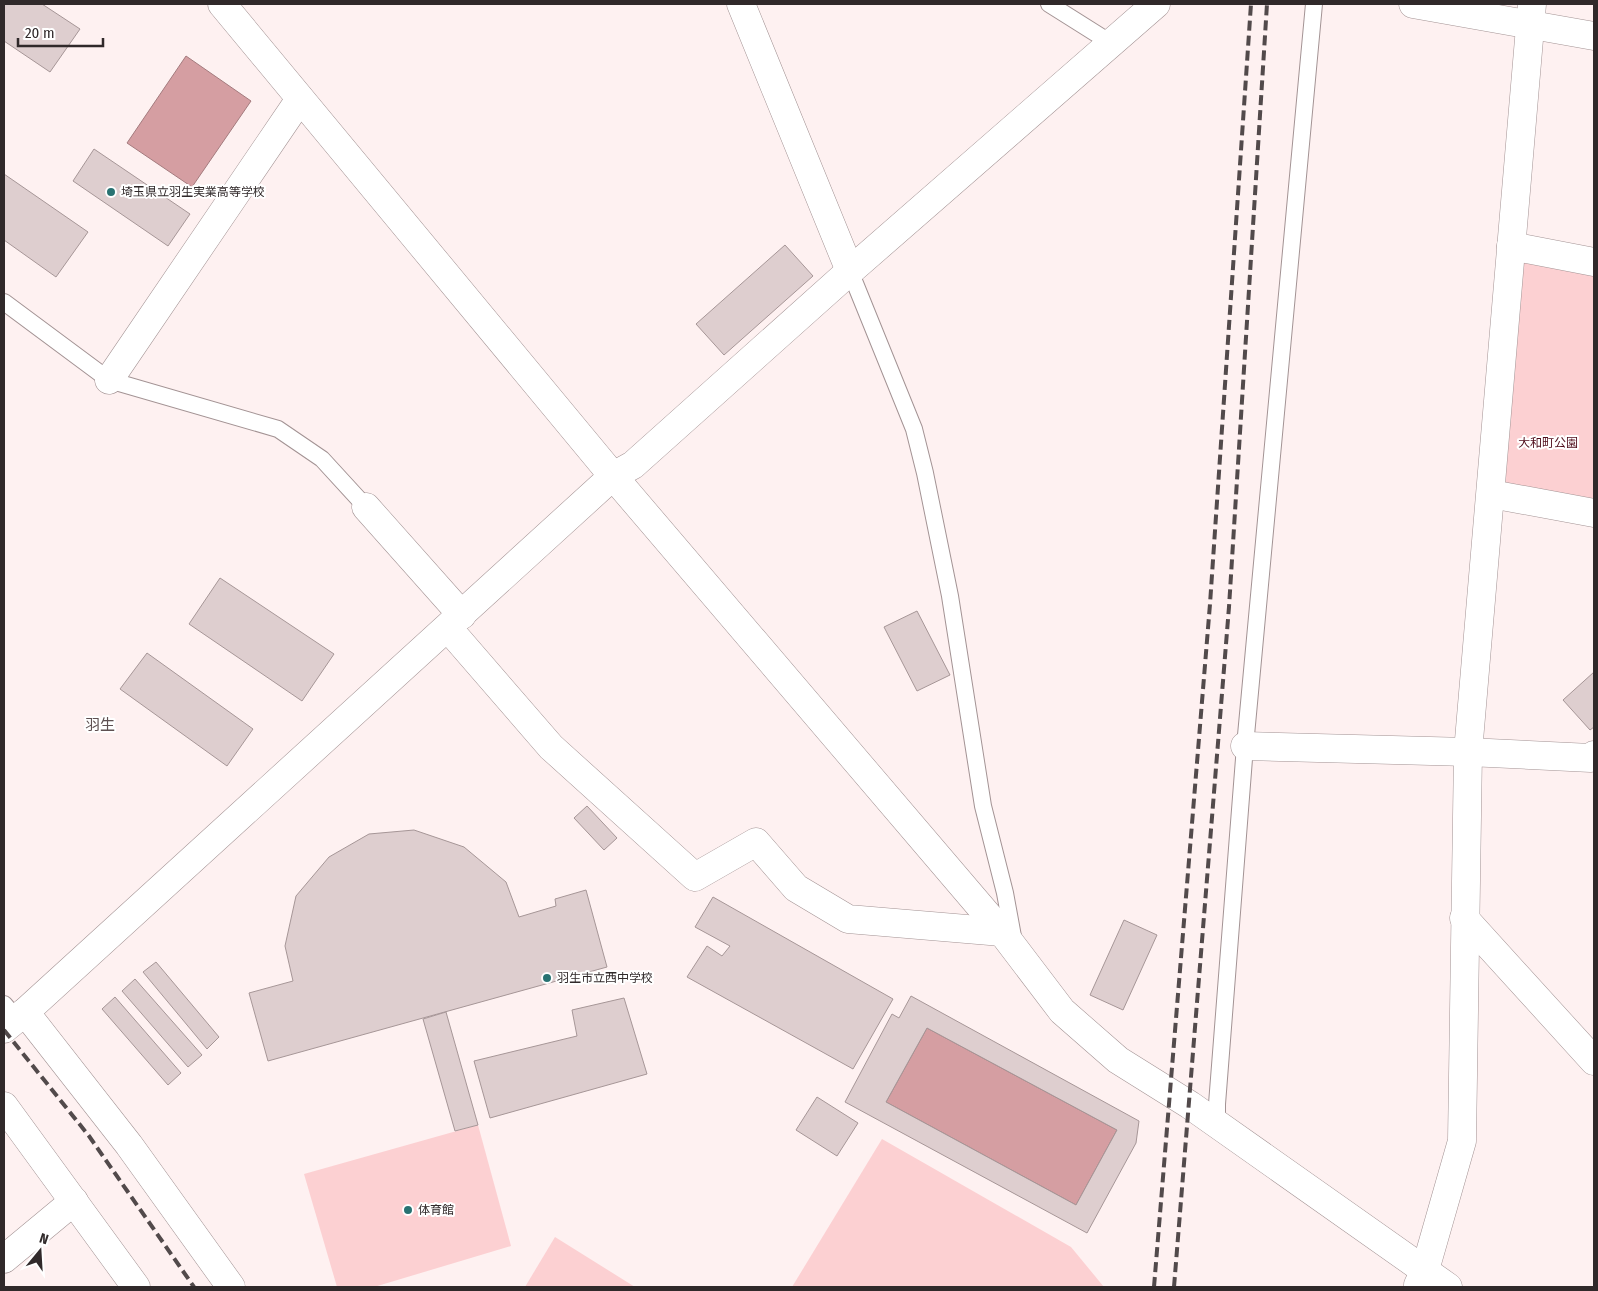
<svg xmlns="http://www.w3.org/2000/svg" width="1598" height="1291" viewBox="0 0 1598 1291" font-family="'Fira Sans Condensed','Noto Sans JP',sans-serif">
<rect width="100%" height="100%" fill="#fef1f1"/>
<g fill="#fcd0d2">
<path d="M1517,255l77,15v233l-95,-17z"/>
<path d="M478,1125l33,121 -137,41h-37l-33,-113z"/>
<path d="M882,1139l189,108 33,40h-312z"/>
<path d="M555,1237l80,50h-110z"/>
</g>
<g fill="#d59ea2" stroke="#a47b7e">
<path d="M186,56l65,45 -59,86 -65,-44z"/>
<path d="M927,1028l190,102 -41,75 -190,-103z"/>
</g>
<g fill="#dececf" stroke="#a69697" fill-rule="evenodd">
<path d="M4,4h38l38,25 -30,43 -46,-31z"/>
<path d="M94,149l96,65 -22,32 -95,-65z"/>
<path d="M4,174l84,58 -32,45 -52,-37z"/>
<path d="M785,245l28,31 -89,79 -28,-31z"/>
<path d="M220,578l114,76 -32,47 -113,-77z"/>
<path d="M917,611l33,64 -33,16 -33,-64z"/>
<path d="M147,653l106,76 -26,37 -107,-77z"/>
<path d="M1594,672v55l-4,3 -27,-30z"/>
<path d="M587,806l30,32 -13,12 -30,-32z"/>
<path d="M414,830l50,17 42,35 13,35 37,-11 -1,-7 31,-9 21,77 -339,94 -19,-68 44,-12 -8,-35 11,-50 33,-39 40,-23z"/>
<path d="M713,897l180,102 -40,70 -166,-92 20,-31 15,10 8,-10 -35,-19z"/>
<path d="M1124,920l33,15 -34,75 -33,-15z"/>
<path d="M156,962l63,75 -12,12 -64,-77z"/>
<path d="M135,979l67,76 -14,12 -66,-76z"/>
<path d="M911,996l228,125 -3,22 -49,90 -242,-131 47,-88 7,4zM927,1028l190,102 -41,75 -190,-103z"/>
<path d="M115,997l66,76 -13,12 -66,-76z"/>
<path d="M624,998l23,76 -157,44 -16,-57 103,-25 -5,-26z"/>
<path d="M446,1012l32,113 -23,6 -32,-112z"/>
<path d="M817,1097l41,26 -21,33 -41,-26z"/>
</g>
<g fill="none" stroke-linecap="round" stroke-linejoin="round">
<defs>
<g id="service">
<path d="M1049,4l62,39"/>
<path d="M850,271l64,158 11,44 25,123 33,210 22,87 9,49"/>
<path d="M4,302l105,78 169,49 44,30 44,48"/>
<path d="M4,1004l13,15"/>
<path d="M1217,1124v-20l28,-358 69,-742"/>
</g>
<g id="minor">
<path d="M222,4l391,472 389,456 60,79 56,49 72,45 258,182"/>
<path d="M741,4l109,267"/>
<path d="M1413,4l181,32"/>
<path d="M1511,246l83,16"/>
<path d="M109,380l191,-281"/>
<path d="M1491,494l103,19"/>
<path d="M366,507l96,108"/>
<path d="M448,628l103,119 144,130 61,-35 40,46 52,31 154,13"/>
<path d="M1245,746l223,6 123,6 3,-3"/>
<path d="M1464,918l130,143"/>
<path d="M25,1012l104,133 102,142"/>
<path d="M4,1029l21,-17 588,-536 20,-11 217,-194 306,-267"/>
<path d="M4,1106l132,181"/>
<path d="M4,1259l70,-58"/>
<path d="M1418,1285l7,-15 37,-129 6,-389 64,-748"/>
</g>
</defs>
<use href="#service" stroke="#a39394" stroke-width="18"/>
<use href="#minor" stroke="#a39394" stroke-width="29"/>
<use href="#service" stroke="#fff" stroke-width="16"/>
<use href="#minor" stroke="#fff" stroke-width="28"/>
<g stroke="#524a4b" stroke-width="4" stroke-dasharray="10 5" stroke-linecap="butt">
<path d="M4,1030l85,106 105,151"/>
<path d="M1154,1287l56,-683 41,-600"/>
<path d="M1174,1287l55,-680 38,-603"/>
</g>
</g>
<g fill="#287272" stroke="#fff" stroke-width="2">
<circle cx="111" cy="192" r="5"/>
<circle cx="547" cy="978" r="5"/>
<circle cx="408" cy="1210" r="5"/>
</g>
<g text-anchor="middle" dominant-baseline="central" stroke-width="4" stroke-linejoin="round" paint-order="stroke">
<g font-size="12" fill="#30292a" stroke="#fff" text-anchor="start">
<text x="121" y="192">埼玉県立羽生実業高等学校</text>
<text x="557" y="978">羽生市立西中学校</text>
<text x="418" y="1210">体育館</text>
</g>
<g font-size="12" fill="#4e0c1a" stroke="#fff">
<text x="1548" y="443">大和町公園</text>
</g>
<g font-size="15" fill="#5e5051" stroke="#fff">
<text x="100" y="725">羽生</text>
</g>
</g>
<rect width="1598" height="1291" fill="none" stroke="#30292a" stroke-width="10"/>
<g transform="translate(40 1251) rotate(18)" stroke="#ffffff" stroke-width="4" paint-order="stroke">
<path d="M0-4L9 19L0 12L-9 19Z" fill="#30292a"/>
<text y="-8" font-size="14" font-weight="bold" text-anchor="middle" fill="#30292a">N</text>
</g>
<path d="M18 38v8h85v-8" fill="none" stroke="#30292a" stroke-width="2.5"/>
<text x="25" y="38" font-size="15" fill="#30292a" stroke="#ffffff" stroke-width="4" paint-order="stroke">20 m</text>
</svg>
